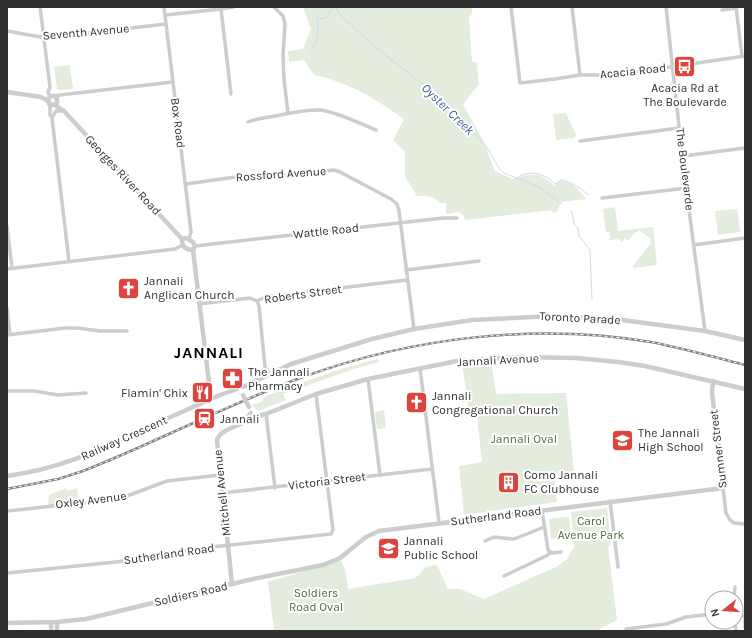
<svg xmlns="http://www.w3.org/2000/svg" width="752" height="638" viewBox="0 0 752 638" font-family="Karla,sans-serif">
<rect width="100%" height="100%" fill="#fff"/>
<g fill="#e4ecde">
<path d="M303,7h169v6l-3,5 3,43 5,2 2,21 -16,20 21,38 11,29 17,8c21,-5 25,-9 43,7l4,-6c14,3 18,7 27,19l-25,3 -4,10 -4,1 -1,-3 -87,10 -1,-4 -5,-4 -13,2v-11h-6c-6,-7 -14,-8 -23,-7l-12,-20v-24l-12,-12 11,-21c-28,-20 -56,-37 -90,-44l-10,-15 -15,2 -1,-11 15,-2 8,-20z"/>
<path d="M70,65l3,24 -14,1 -2,-1 -3,-22z"/>
<path d="M566,113l10,22 -2,3 -18,2 -3,-26z"/>
<path d="M615,207l3,24 35,-4 4,38 -24,3v-2l18,-23 -1,-5 -11,-8 -3,3 -1,-1 -7,9 -3,-3 -3,4 -4,-3 -10,1 2,-3 -1,-5h-3l-3,-23z"/>
<path d="M737,209l3,23 -22,3 -3,-24z"/>
<path d="M378,359l1,3 -25,7 -71,25 3,6 -26,10h-4l-4,-5 11,-4 -1,-2 4,-3c37,-14 74,-28 112,-37z"/>
<path d="M491,359l5,35 70,-1 8,78 -20,2 3,29 -93,13 -5,-49 23,-4 -6,-55h-8l-6,-46z"/>
<path d="M384,410l2,18 -9,1 -2,-17z"/>
<path d="M66,488l1,3 10,-3 2,15 -31,3 1,-11z"/>
<path d="M607,508l4,35 -3,4 9,73 -17,9v2h-326l-6,-49 59,-18 13,-6 5,11 3,20 67,-11 6,-5 4,-6 12,-2 11,24h12l24,10 72,-32 11,-8 7,-12 -3,-35z"/>
<path d="M569,517l2,20 -20,2 -2,-20z"/>
</g>
<g fill="none" stroke-linecap="round" stroke-linejoin="round">
<g stroke="#ccdbea" stroke-width="1">
<path d="M335,7l7,10 20,18 27,23 34,26 39,38 9,7 17,20 10,18 6,6 35,14 23,17"/>
<path d="M310,52c8,-11 9,-19 7,-33l8,-1 9,-11"/>
<path d="M518,177c8,-5 18,-5 26,-1 4,1 8,5 11,8l3,-1 4,-4 16,8 11,8"/>
<path d="M570,210l2,2 2,12 4,4 1,8 11,14 2,50"/>
</g>
<g stroke="#cdcdcd" stroke-width="3.5">
<path d="M40,7l10,80 -2,5 2,5"/>
<path d="M164,7l27,225 -2,7"/>
<path d="M274,7l9,9 2,8 -2,31 1,25 4,33"/>
<path d="M511,7l9,76 35,-4 25,-4h35l130,-19"/>
<path d="M572,7l8,68"/>
<path d="M666,7l18,165 21,159"/>
<path d="M736,7l6,49"/>
<path d="M221,9l13,-2"/>
<path d="M722,10l15,-2"/>
<path d="M165,15l56,-6 10,85"/>
<path d="M7,31l39,7 120,-14"/>
<path d="M55,96l5,-1 113,-13"/>
<path d="M50,105v10l2,3 17,143"/>
<path d="M52,118l4,-7h6"/>
<path d="M248,122c9,-4 18,-4 27,-6 15,-3 31,-7 46,-6 19,3 37,13 55,20"/>
<path d="M580,141l99,-13"/>
<path d="M683,156l62,-8"/>
<path d="M186,184l50,-7h40l58,-7 6,2 51,27 6,5 2,7 15,118"/>
<path d="M602,198l85,-10"/>
<path d="M7,226l5,42"/>
<path d="M694,245l51,-7"/>
<path d="M195,246l248,-28h14"/>
<path d="M7,269l168,-20 8,-4"/>
<path d="M406,270l73,-9"/>
<path d="M257,301l2,5 6,61 4,7"/>
<path d="M199,304l51,-6 7,3 8,-4 142,-17"/>
<path d="M7,308l3,26"/>
<path d="M7,335l58,-7h12l23,3h27"/>
<path d="M420,368l19,154"/>
<path d="M368,379l12,96"/>
<path d="M7,391h27l24,4 28,-2"/>
<path d="M266,414l9,74"/>
<path d="M723,488l3,25 4,7 4,3 11,1"/>
<path d="M222,493l210,-24"/>
<path d="M610,501l8,66"/>
<path d="M542,510l6,40 4,3 9,-1"/>
<path d="M7,511l112,-12 48,-18 53,-6"/>
<path d="M485,541l9,-4 19,2 4,-1 27,-11"/>
<path d="M7,573l109,-11 78,-13 137,-15 2,-4 -17,-136"/>
<path d="M504,576l44,-21 2,-3"/>
<path d="M734,598l1,-11"/>
<path d="M736,612l9,5"/>
<path d="M745,620v7"/>
<path d="M735,622l1,9"/>
<path d="M626,629l40,-5 20,-7 26,-3"/>
</g>
<g stroke="#cdcdcd" stroke-width="4.5">
<path d="M7,92l34,5 7,4"/>
<path d="M55,105l2,-2v-4l-2,-3h-4l-3,3 1,5 6,1 9,6 118,128"/>
<path d="M182,239l4,-1 7,4 2,4 -2,4"/>
<path d="M182,239v3c1,5 5,8 11,8"/>
<path d="M193,250l18,149"/>
<path d="M243,387l48,-23 81,-25 42,-10 58,-9 82,-4 68,4 83,11 40,9"/>
<path d="M255,417l11,-3 50,-20 52,-15 89,-18 60,-4 59,1 42,4 27,4 100,23"/>
<path d="M249,419l-1,-3 3,-3"/>
<path d="M7,476c51,-7 86,-23 132,-45 27,-12 54,-24 81,-36l17,-6"/>
<path d="M232,584l-15,-144c4,-12 23,-13 32,-21"/>
<path d="M51,622v9"/>
<path d="M57,622v9"/>
<path d="M7,623l50,-1 29,-3 167,-40 70,-14 17,-7 26,-21 13,-6 344,-43 -11,-96 1,-11"/>
</g>
<defs>
<path id="rail" d="M7,489l51,-10 25,-8c74,-29 145,-67 220,-94 110,-40 232,-54 348,-35 31,6 63,15 94,23"/>
</defs>
<use href="#rail" stroke="#858585" stroke-width="2.5"/>
<use href="#rail" stroke="#fff" stroke-width="1" stroke-dasharray="3" stroke-linecap="butt"/>
<path stroke="#cdcdcd" stroke-width="4.5" d="M243,395l6,12"/>
</g>
<defs>
<symbol id="bus-square" viewBox="-11 -11 22 22"><rect x="-9" y="-9" width="18" height="18" rx="4" fill="#dc443d" stroke="#fff"/><path d="M-5-6H5V4H4V6H2V4H-2V6H-4V4H-5ZM-3.5-4V0h7V-4ZM-3.5 1.2v1.5H-2V1.2ZM2 1.2v1.5H3.5V1.2Z" fill="#fff"/></symbol>
<symbol id="church-square" viewBox="-11 -11 22 22"><rect x="-9" y="-9" width="18" height="18" rx="4" fill="#dc443d" stroke="#fff"/><path d="M-1.2-6h2.4v3.5h3.3v2.4h-3.3V6h-2.4V-.1h-3.3v-2.4h3.3Z" fill="#fff"/></symbol>
<symbol id="pharmacy-square" viewBox="-11 -11 22 22"><rect x="-9" y="-9" width="18" height="18" rx="4" fill="#dc443d" stroke="#fff"/><path d="M-2-6h4v4h4v4h-4v4h-4v-4h-4v-4h4Z" fill="#fff"/></symbol>
<symbol id="restaurant-square" viewBox="-11 -11 22 22"><rect x="-9" y="-9" width="18" height="18" rx="4" fill="#dc443d" stroke="#fff"/><path d="M-5-6h1v4h1v-4h1v4h1v-4h1v5L-1.5 .5V6h-2V.5L-5-1ZM5-6V6H3V1.5H1.5Q1.5-4 5-6Z" fill="#fff"/></symbol>
<symbol id="station-square" viewBox="-11 -11 22 22"><rect x="-9" y="-9" width="18" height="18" rx="4" fill="#dc443d" stroke="#fff"/><path d="M-3-6H3Q5-6 5-4V2Q5 4 3 4L4.5 6H3L1.5 4h-3L-3 6H-4.5L-3 4Q-5 4-5 2V-4Q-5-6-3-6ZM-3.5-4v3h7v-3ZM-3.5 1v1.5H-2V1ZM2 1v1.5H3.5V1Z" fill="#fff"/></symbol>
<symbol id="school-square" viewBox="-11 -11 22 22"><rect x="-9" y="-9" width="18" height="18" rx="4" fill="#dc443d" stroke="#fff"/><path d="M0-5L7-2L0 1L-7-2ZM-4 1L0 2.5L4 1V4Q0 6-4 4Z" fill="#fff"/></symbol>
<symbol id="building-square" viewBox="-11 -11 22 22"><rect x="-9" y="-9" width="18" height="18" rx="4" fill="#dc443d" stroke="#fff"/><path d="M-4-6H4V6H1V3H-1V6H-4ZM-2.5-4.3h1.7v1.8h-1.7ZM.8-4.3h1.7v1.8H.8ZM-2.5-1h1.7V.8h-1.7ZM.8-1h1.7V.8H.8Z" fill="#fff"/></symbol>
</defs>
<g fill-rule="evenodd">
<use href="#bus-square" x="672" y="54" width="25" height="25"/>
<use href="#church-square" x="116" y="276" width="25" height="25"/>
<use href="#pharmacy-square" x="220" y="366" width="25" height="25"/>
<use href="#restaurant-square" x="190" y="380" width="25" height="25"/>
<use href="#church-square" x="404" y="390" width="25" height="25"/>
<use href="#station-square" x="192" y="406" width="25" height="25"/>
<use href="#school-square" x="610" y="428" width="25" height="25"/>
<use href="#building-square" x="496" y="470" width="25" height="25"/>
<use href="#school-square" x="376" y="536" width="25" height="25"/>
</g>
<g text-anchor="middle" dominant-baseline="central" stroke-width="4" stroke-linejoin="round" paint-order="stroke">
<g font-size="12" fill="#303030" stroke="#fff">
<text transform="translate(86 32) rotate(-5)">Seventh Avenue</text>
<text transform="translate(633 71) rotate(-6)">Acacia Road</text>
<text transform="translate(178 123) rotate(83)">Box Road</text>
<text transform="translate(685 169) rotate(83)">The Boulevarde</text>
<text transform="translate(281 174) rotate(-4)">Rossford Avenue</text>
<text transform="translate(123 175) rotate(47)">Georges River Road</text>
<text transform="translate(326 231) rotate(-6)">Wattle Road</text>
<text transform="translate(303 294) rotate(-8)">Roberts Street</text>
<text transform="translate(580 318) rotate(3)">Toronto Parade</text>
<text transform="translate(498 360) rotate(-3)">Jannali Avenue</text>
<text transform="translate(124 438) rotate(-24)">Railway Crescent</text>
<text transform="translate(718 449) rotate(-97)">Sumner Street</text>
<text transform="translate(327 481) rotate(-7)">Victoria Street</text>
<text transform="translate(222 493) rotate(-96)">Mitchell Avenue</text>
<text transform="translate(91 500) rotate(-7)">Oxley Avenue</text>
<text transform="translate(496 516) rotate(-7)">Sutherland Road</text>
<text transform="translate(169 554) rotate(-8)">Sutherland Road</text>
<text transform="translate(191 594) rotate(-13)">Soldiers Road</text>
</g>
<g font-size="12" fill="#303030" stroke="#fff" text-anchor="start">
<text x="685" y="88" text-anchor="middle">Acacia Rd at<tspan x="685" dy="14">The Boulevarde</tspan></text>
<text x="144" y="281">Jannali<tspan x="144" dy="14">Anglican Church</tspan></text>
<text x="248" y="372">The Jannali<tspan x="248" dy="14">Pharmacy</tspan></text>
<text x="188" y="393" text-anchor="end">Flamin' Chix</text>
<text x="432" y="396">Jannali<tspan x="432" dy="14">Congregational Church</tspan></text>
<text x="220" y="419">Jannali</text>
<text x="638" y="433">The Jannali<tspan x="638" dy="14">High School</tspan></text>
<text x="524" y="475">Como Jannali<tspan x="524" dy="14">FC Clubhouse</tspan></text>
<text x="404" y="541">Jannali<tspan x="404" dy="14">Public School</tspan></text>
</g>
<g font-size="12" fill="#4e693f" stroke="#fff">
<text x="524" y="439">Jannali Oval</text>
<text x="591" y="521">Carol<tspan x="591" dy="14">Avenue Park</tspan></text>
<text x="316" y="593">Soldiers<tspan x="316" dy="14">Road Oval</tspan></text>
</g>
<g font-size="13" font-style="italic" fill="#42678e" stroke="#fff">
<text transform="translate(448 109) rotate(44)">Oyster Creek</text>
</g>
<g font-size="16" font-weight="bold" letter-spacing="1" fill="#000" stroke="#fff">
<text x="209" y="352">JANNALI</text>
</g>
</g>
<rect width="752" height="638" fill="none" stroke="#303030" stroke-width="16"/>
<g transform="translate(724 610) rotate(253)"><circle r="19" fill="#ffffff" stroke="#acacac"/>
<path d="M0-3L7 15L0 10L-7 15Z" fill="#dc443d"/>
<text y="-6" font-size="11" font-weight="bold" text-anchor="middle" fill="#303030">N</text>
</g>
</svg>
